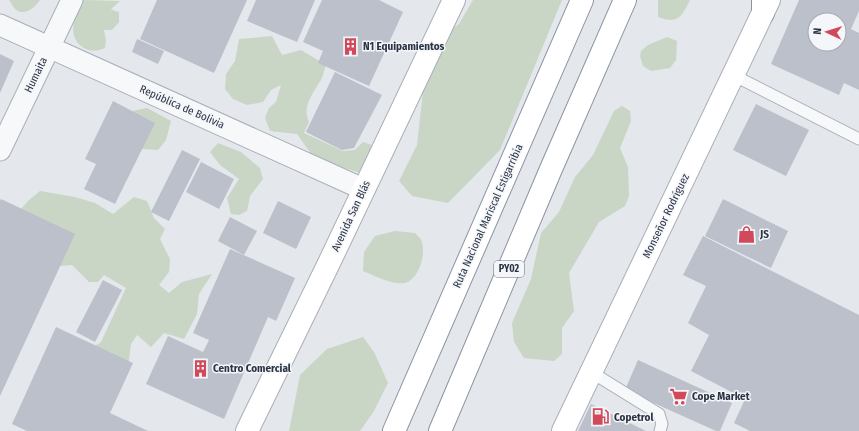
<svg xmlns="http://www.w3.org/2000/svg" width="859" height="431" viewBox="0 0 859 431" font-family="'Fira Sans Condensed',sans-serif">
<rect width="100%" height="100%" fill="#e4e7ec"/>
<g fill="#c9d6c5">
<path d="M9,0h31c-6,8 -15,17 -25,9 -2,-2 -4,-7 -6,-9z"/>
<path d="M82,0l38,1 -9,8 4,2 4,1v10l-7,8h-8l2,10 -1,8c-8,3 -14,4 -21,0 -19,-12 -8,-32 -2,-48z"/>
<path d="M473,0h89l-62,150 -52,53 -36,-7 -13,-15 18,-36 11,-99 31,-22z"/>
<path d="M658,0h32c-8,16 -12,25 -32,17z"/>
<path d="M272,36l10,19 19,-5 25,15c-2,5 -3,13 -7,18 -7,12 -17,24 -10,39l-5,11 39,18 12,-1 8,-8 15,5 -18,26 -46,-15 -17,-24 -27,-3 -5,-13 4,-10 7,-6 5,-17 -10,5 -8,12 -16,3 -14,-6 -8,-10 1,-15 9,-13 4,-22z"/>
<path d="M667,37l10,4 -1,19 -6,8 -19,3 -8,-5 -3,-10 1,-5 7,-6z"/>
<path d="M622,106l8,5 1,10 -11,27 8,19 1,29 -4,10 -26,16 -30,51 5,38 -12,17v26l-8,7 -30,-3 -10,-16 -2,-19 19,-44 10,-46 18,-21 16,-35 18,-22 21,-44z"/>
<path d="M147,108l24,13 -5,19 -8,10 -16,-1 -16,-7 -3,-14 9,-17z"/>
<path d="M218,143l23,9 19,16 3,11 -13,17 -3,15 -8,4 -8,-1 -4,-16 12,-19 -19,-14 -10,-13z"/>
<path d="M40,191l35,6 20,6 18,11 21,-17 13,4 7,17 11,11 -5,10 10,20 -1,13 -10,13 10,8 13,-11 30,-8 -13,20 -2,20 -13,25 -20,-6 -13,14 -14,-12 -6,9 -3,23 -39,-17 12,-8 25,-54 -22,-13 -6,7h-9l-17,-17 -22,2 -34,-52 12,-14z"/>
<path d="M395,231l20,2c2,2 5,5 6,7 6,12 -2,40 -16,43 -13,2 -30,-7 -42,-12l1,-19 11,-16z"/>
<path d="M363,337l11,15 14,31 -14,28 -14,20h-71l11,-56 27,-26z"/>
</g>
<g fill="#bbc0ca" fill-rule="evenodd">
<path d="M157,0h90l-33,73 -74,-34z"/>
<path d="M256,0h59l-18,42 -50,-21z"/>
<path d="M322,0h57l24,12 -34,74 -51,-23 5,-12 -20,-9z"/>
<path d="M799,0h60v11l-8,18 8,4v57l-15,-7 -5,12 -68,-31zM815,20h24v24h-24z"/>
<path d="M137,39l27,12 -6,13 -26,-12z"/>
<path d="M0,54l14,7 -14,32z"/>
<path d="M335,72l47,23 -28,53 -12,2 -36,-18z"/>
<path d="M113,101l42,22 -40,81 -31,-15 12,-25 -11,-5z"/>
<path d="M756,104l53,26 -23,46 -53,-26z"/>
<path d="M182,150l18,9 -31,62 -18,-9z"/>
<path d="M201,162l33,17 -15,30 -33,-17z"/>
<path d="M1,199l74,35 -75,162v-195z"/>
<path d="M723,199l65,32 -17,37 -66,-32z"/>
<path d="M278,201l33,16 -15,32 -33,-16z"/>
<path d="M230,217l27,14 -13,24 -26,-14z"/>
<path d="M703,236l156,79v116h-109l-16,-8 11,-24 -54,-28 18,-36 -21,-12 18,-37 -23,-11z"/>
<path d="M230,249l65,29 -19,43 -8,-4 -44,102 -78,-35 22,-48 35,16 6,-12 -16,-7z"/>
<path d="M103,280l19,10 -27,52 -19,-10z"/>
<path d="M56,327l77,36 -23,50 38,18h-121l-15,-7z"/>
<path d="M638,360l94,43 -12,28h-4l-91,-41z"/>
<path d="M591,404l55,27h-68z"/>
</g>
<g fill="none" stroke-linecap="round" stroke-linejoin="round">
<defs>
<g id="lane">
<path d="M733,75l126,64"/>
<path d="M591,372l68,42 3,10 -2,7"/>
</g>
<g id="street">
<path d="M0,25l363,164"/>
<path d="M0,150l72,-150"/>
</g>
<g id="secondary">
<path d="M247,431l82,-168 125,-263"/>
<path d="M563,431l206,-431"/>
</g>
<g id="highway">
<path d="M763,13v-13"/>
<path d="M394,431l188,-431"/>
<path d="M440,431l111,-262 74,-169"/>
</g>
</defs>
<use href="#lane" stroke="#a9aeb7" stroke-width="13"/>
<use href="#street" stroke="#a9aeb7" stroke-width="23"/>
<use href="#secondary" stroke="#a9aeb7" stroke-width="24"/>
<use href="#highway" stroke="#8b94a3" stroke-width="24"/>
<use href="#lane" stroke="#f7f8fa" stroke-width="11"/>
<use href="#street" stroke="#f7f8fa" stroke-width="21"/>
<use href="#secondary" stroke="#fff" stroke-width="22"/>
<use href="#highway" stroke="#fff" stroke-width="22"/>
</g>
<defs>
<symbol id="building-bare" viewBox="-9 -9 18 18"><path d="M-4-6H4V6H1V3H-1V6H-4ZM-2.5-4.3h1.7v1.8h-1.7ZM.8-4.3h1.7v1.8H.8ZM-2.5-1h1.7V.8h-1.7ZM.8-1h1.7V.8H.8Z" fill="#d1495b" stroke="#f4f6f9" stroke-width="2.5" paint-order="stroke"/></symbol>
<symbol id="shop-bare" viewBox="-9 -9 18 18"><path d="M-5-2.5h2.3a2.7 3.5 0 0 1 5.4 0H5L5.5 6h-11ZM-1.5-2.5h3a1.5 2.3 0 0 0-3 0Z" fill="#d1495b" stroke="#f4f6f9" stroke-width="2.5" paint-order="stroke"/></symbol>
<symbol id="supermarket-bare" viewBox="-9 -9 18 18"><path d="M-6-5.5h2.5l.6 2H6L4.5 2H-2.5L-4.4-4H-6ZM-1.5 3.2a1.3 1.3 0 1 0 .1 0ZM3 3.2a1.3 1.3 0 1 0 .1 0Z" fill="#d1495b" stroke="#f4f6f9" stroke-width="2.5" paint-order="stroke"/></symbol>
<symbol id="fuel-bare" viewBox="-9 -9 18 18"><path d="M-5.5-6h7V0h2V4h1.3V-2.5L3-4.5l.8-.8L6-3V5H2.5V1h-1V6h-7ZM-4.2-4.7v3.2H.2V-4.7Z" fill="#d1495b" stroke="#f4f6f9" stroke-width="2.5" paint-order="stroke"/></symbol>
</defs>
<g fill-rule="evenodd">
<use href="#building-bare" x="338" y="34" width="25" height="25"/>
<use href="#shop-bare" x="734" y="222" width="25" height="25"/>
<use href="#building-bare" x="188" y="356" width="25" height="25"/>
<use href="#supermarket-bare" x="666" y="384" width="25" height="25"/>
<use href="#fuel-bare" x="588" y="404" width="25" height="25"/>
</g>
<g text-anchor="middle" dominant-baseline="central" stroke-width="3" stroke-linejoin="round" paint-order="stroke">
<rect fill="#f4f6f9" stroke="#676e7b" stroke-width="1" x="494" y="261" width="30" height="16" rx="3"/>
<g font-size="10" font-weight="bold" fill="#2b3445">
<text x="509" y="269">PY02</text>
</g>
<g font-size="11" font-weight="bold" fill="#2b3445" stroke="#f4f6f9" text-anchor="start">
<text x="363" y="46">N1 Equipamientos</text>
<text x="760" y="234">JS</text>
<text x="213" y="368">Centro Comercial</text>
<text x="692" y="396">Cope Market</text>
<text x="614" y="417">Copetrol</text>
</g>
<g font-size="11" fill="#2b3445" stroke="#f4f6f9">
<text transform="translate(36 75) rotate(-64)">Humaita</text>
<text transform="translate(182 107) rotate(24)">República de Bolivia</text>
<text transform="translate(351 216) rotate(-65)">Avenida San Blás</text>
<text transform="translate(488 216) rotate(-66)">Ruta Nacional Mariscal Estigarribia</text>
<text transform="translate(666 216) rotate(-64)">Monseñor Rodríguez</text>
</g>
</g>
<g transform="translate(827 32) rotate(274)"><circle r="19" fill="#f4f6f9" stroke="#a4a8b1"/>
<path d="M0-3L7 15L0 10L-7 15Z" fill="#d1495b"/>
<text y="-6" font-size="11" font-weight="bold" text-anchor="middle" fill="#2b3445">N</text>
</g>
</svg>
